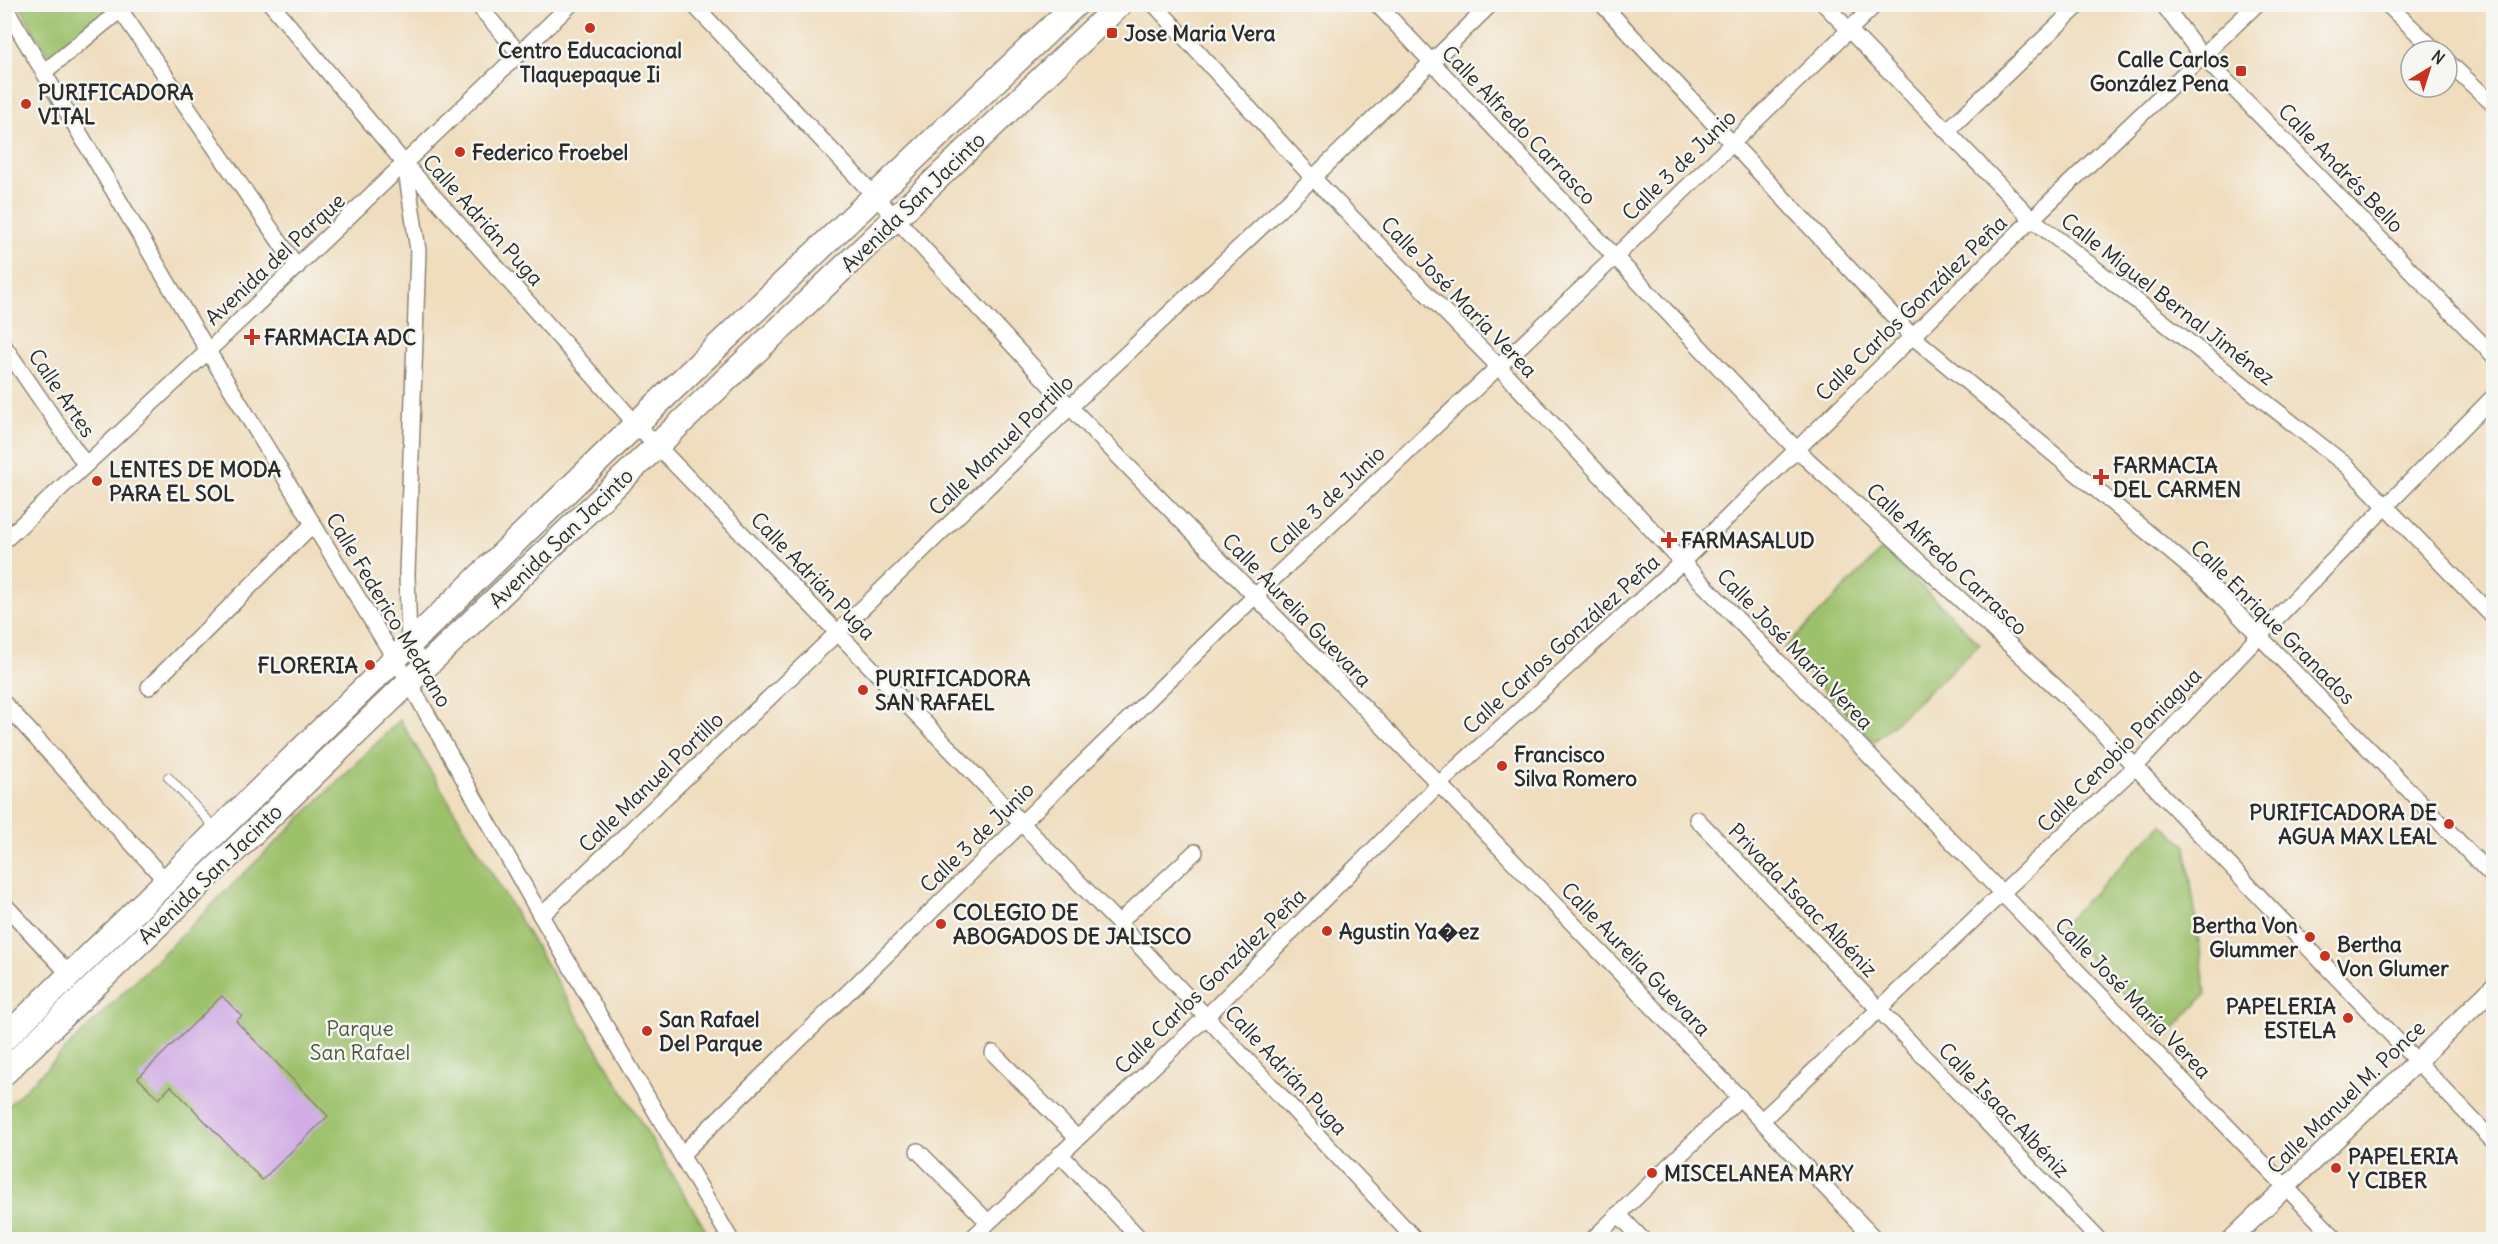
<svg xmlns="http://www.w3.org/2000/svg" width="2498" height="1244" viewBox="0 0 2498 1244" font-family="Delius,sans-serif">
<rect width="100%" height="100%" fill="#f6f6f2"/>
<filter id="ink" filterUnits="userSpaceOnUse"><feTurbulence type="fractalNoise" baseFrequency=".0167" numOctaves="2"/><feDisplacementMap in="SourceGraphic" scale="12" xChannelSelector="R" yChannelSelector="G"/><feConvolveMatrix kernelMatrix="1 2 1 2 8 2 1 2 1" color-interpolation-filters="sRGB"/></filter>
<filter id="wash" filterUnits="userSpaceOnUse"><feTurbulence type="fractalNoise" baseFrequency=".008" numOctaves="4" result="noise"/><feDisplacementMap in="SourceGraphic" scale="24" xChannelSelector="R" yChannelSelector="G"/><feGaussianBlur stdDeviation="1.35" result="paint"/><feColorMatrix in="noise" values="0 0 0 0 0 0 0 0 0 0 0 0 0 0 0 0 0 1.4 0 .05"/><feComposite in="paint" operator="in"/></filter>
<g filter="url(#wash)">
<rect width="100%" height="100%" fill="#f0ddbd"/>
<g fill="#9cc16b" stroke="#64764b" stroke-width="1.5">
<path d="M19,5h96l-64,56z"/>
<path d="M1883,549l97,95 -106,98 -90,-93z"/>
<path d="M400,720l311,519 -706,1v-131z"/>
<path d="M2162,824l24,22 20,148 -40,44 -106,-111z"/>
</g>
<g id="blocks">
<path fill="#d1ace5" d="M222,996l20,20 -6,5 92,95 -66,64 -91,-94 -12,13 -21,-21z"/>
</g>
</g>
<g filter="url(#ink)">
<use href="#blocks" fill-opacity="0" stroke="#8e8474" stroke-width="1.5"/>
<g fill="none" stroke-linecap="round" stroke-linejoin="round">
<defs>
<path id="service" d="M168,777l48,52"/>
<g id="minor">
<path d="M271,4l134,160 231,260 482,499 298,317"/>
<path d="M477,4l43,50"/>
<path d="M693,4l181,191 196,212 369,377 437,456"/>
<path d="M1154,4l159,174 186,189 183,195 655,678"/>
<path d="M1377,4l419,445 287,263 411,430"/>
<path d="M1602,4l310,332 294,245 288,297"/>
<path d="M1824,4l208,215 315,247 147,152"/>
<path d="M2163,4l39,52 292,300"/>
<path d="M2387,4l49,47"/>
<path d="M4,5l204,346 201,331 132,234 190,324"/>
<path d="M121,11l176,256"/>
<path d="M2447,61l47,44"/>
<path d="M44,72l84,-68"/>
<path d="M1947,131l133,-127"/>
<path d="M405,164l13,86 -11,324 2,71 16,22"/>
<path d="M4,346l81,118"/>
<path d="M4,541l204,-190 363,-347"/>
<path d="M149,687l164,-163"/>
<path d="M4,703l162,178"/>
<path d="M1697,819l402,421"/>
<path d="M4,904l66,71"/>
<path d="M541,916l297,-284 232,-225 243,-229 178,-174"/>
<path d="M1118,923l77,-71"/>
<path d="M993,1053l84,85"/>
<path d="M1762,1120l374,-354 124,-131 234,-239"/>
<path d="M918,1151l70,71"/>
<path d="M1060,1154l81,86"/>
<path d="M681,1155l573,-558 362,-341 260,-252"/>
<path d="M1618,1214l25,26"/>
<path d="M970,1240l237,-224 232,-232 243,-222 350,-343 225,-215"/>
<path d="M1592,1240l148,-143"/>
</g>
<path id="tertiary" d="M2231,1240l263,-253"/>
<g id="primary">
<path d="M4,1039l632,-615 440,-420"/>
<path d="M4,1073l405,-391 711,-678"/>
</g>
</defs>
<use href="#service" stroke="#8e8474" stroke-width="10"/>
<use href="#minor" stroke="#8e8474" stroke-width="18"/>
<use href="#tertiary" stroke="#8e8474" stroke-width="21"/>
<use href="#primary" stroke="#8e8474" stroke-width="27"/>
<use href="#service" stroke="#fff" stroke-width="8"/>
<use href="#minor" stroke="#fff" stroke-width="15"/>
<use href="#tertiary" stroke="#fff" stroke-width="18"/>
<use href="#primary" stroke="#fff" stroke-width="24"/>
</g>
</g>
<g fill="#c8321e" stroke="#f6f6f2" stroke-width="2">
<circle cx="590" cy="28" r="6"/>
<rect x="1106" y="27" width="12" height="12" rx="3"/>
<rect x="2235" y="65" width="12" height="12" rx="3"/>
<circle cx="26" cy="104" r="6"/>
<circle cx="460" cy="152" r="6"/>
<path d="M249 328h6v6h6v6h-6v6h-6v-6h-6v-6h6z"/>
<path d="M2098 468h6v6h6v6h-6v6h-6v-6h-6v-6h6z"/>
<circle cx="97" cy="481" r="6"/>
<path d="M1666 531h6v6h6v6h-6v6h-6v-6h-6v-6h6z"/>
<circle cx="370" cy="665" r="6"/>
<circle cx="863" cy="690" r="6"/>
<circle cx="1502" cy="766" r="6"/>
<circle cx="2449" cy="824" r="6"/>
<circle cx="941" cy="924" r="6"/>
<circle cx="1327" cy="931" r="6"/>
<circle cx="2310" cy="937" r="6"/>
<circle cx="2325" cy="956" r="6"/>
<circle cx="2348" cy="1018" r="6"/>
<circle cx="647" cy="1031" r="6"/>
<circle cx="2336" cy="1168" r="6"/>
<circle cx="1652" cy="1173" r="6"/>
</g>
<g text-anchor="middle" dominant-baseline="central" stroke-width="5" stroke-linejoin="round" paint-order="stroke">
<g font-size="21" font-weight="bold" fill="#2b2b2b" stroke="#f6f6f2" text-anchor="start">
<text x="1124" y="33">Jose Maria Vera</text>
<text x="590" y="50" text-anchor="middle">Centro Educacional<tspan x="590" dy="24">Tlaquepaque Ii</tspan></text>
<text x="2229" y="59" text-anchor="end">Calle Carlos<tspan x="2229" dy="24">González Pena</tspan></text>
<text x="38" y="92">PURIFICADORA<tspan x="38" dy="24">VITAL</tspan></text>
<text x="472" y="152">Federico Froebel</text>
<text x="264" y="337">FARMACIA ADC</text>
<text x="2113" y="465">FARMACIA<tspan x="2113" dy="24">DEL CARMEN</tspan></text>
<text x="109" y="469">LENTES DE MODA<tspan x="109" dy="24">PARA EL SOL</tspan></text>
<text x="1681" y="540">FARMASALUD</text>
<text x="358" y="665" text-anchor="end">FLORERIA</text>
<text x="875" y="678">PURIFICADORA<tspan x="875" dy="24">SAN RAFAEL</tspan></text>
<text x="1514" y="754">Francisco<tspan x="1514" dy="24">Silva Romero</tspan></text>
<text x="2437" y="812" text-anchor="end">PURIFICADORA DE<tspan x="2437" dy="24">AGUA MAX LEAL</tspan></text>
<text x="953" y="912">COLEGIO DE<tspan x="953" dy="24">ABOGADOS DE JALISCO</tspan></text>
<text x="2298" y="925" text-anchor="end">Bertha Von<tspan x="2298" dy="24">Glummer</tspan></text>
<text x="1339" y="931">Agustin Ya�ez</text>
<text x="2337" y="944">Bertha<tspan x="2337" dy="24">Von Glumer</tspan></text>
<text x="2336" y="1006" text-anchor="end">PAPELERIA<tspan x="2336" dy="24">ESTELA</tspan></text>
<text x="659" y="1019">San Rafael<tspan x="659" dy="24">Del Parque</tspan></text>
<text x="2348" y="1156">PAPELERIA<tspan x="2348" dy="24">Y CIBER</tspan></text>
<text x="1664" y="1173">MISCELANEA MARY</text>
</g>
<g font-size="21" fill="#2b2b2b" stroke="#f6f6f2">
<text transform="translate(1519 125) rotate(46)">Calle Alfredo Carrasco</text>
<text transform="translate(1679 165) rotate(-44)">Calle 3 de Junio</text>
<text transform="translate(2341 168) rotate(46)">Calle Andrés Bello</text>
<text transform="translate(913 202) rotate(-44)">Avenida San Jacinto</text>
<text transform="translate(483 220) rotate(48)">Calle Adrián Puga</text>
<text transform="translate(275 259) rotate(-43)">Avenida del Parque</text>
<text transform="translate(1459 297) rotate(46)">Calle José María Verea</text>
<text transform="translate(2168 299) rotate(38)">Calle Miguel Bernal Jiménez</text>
<text transform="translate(1911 308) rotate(-44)">Calle Carlos González Peña</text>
<text transform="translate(62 393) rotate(56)">Calle Artes</text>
<text transform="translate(1001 445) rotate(-44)">Calle Manuel Portillo</text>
<text transform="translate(1327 500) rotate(-43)">Calle 3 de Junio</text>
<text transform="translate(561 538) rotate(-44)">Avenida San Jacinto</text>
<text transform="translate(1947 559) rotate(43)">Calle Alfredo Carrasco</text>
<text transform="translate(813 576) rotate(46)">Calle Adrián Puga</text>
<text transform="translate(389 610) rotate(59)">Calle Federico Medrano</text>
<text transform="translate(1297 610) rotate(46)">Calle Aurelia Guevara</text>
<text transform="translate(2273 622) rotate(45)">Calle Enrique Granados</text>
<text transform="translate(1561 644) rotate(-42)">Calle Carlos González Peña</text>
<text transform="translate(1795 649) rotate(46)">Calle José María Verea</text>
<text transform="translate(2119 750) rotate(-45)">Calle Cenobio Paniagua</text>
<text transform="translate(651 782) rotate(-44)">Calle Manuel Portillo</text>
<text transform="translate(977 837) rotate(-44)">Calle 3 de Junio</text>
<text transform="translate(210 874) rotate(-44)">Avenida San Jacinto</text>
<text transform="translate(1803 900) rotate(46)">Privada Isaac Albéniz</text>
<text transform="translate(1636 959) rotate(46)">Calle Aurelia Guevara</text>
<text transform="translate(1210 981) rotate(-44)">Calle Carlos González Peña</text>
<text transform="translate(2133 998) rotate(46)">Calle José María Verea</text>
<text transform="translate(1286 1070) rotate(47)">Calle Adrián Puga</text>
<text transform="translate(2346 1097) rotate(-44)">Calle Manuel M. Ponce</text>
<text transform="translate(2004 1110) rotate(46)">Calle Isaac Albéniz</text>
</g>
<g font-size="21" fill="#4d583e" stroke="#f6f6f2">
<text x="360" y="1028">Parque<tspan x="360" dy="24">San Rafael</tspan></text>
</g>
</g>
<rect width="2498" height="1244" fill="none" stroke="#f6f6f2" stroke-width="24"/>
<g transform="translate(2429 69) rotate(38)"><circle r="28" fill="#f6f6f2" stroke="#a5a5a2" stroke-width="1.5"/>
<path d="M0-4.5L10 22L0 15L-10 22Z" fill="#c8321e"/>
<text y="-9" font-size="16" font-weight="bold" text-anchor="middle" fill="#2b2b2b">N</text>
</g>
</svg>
